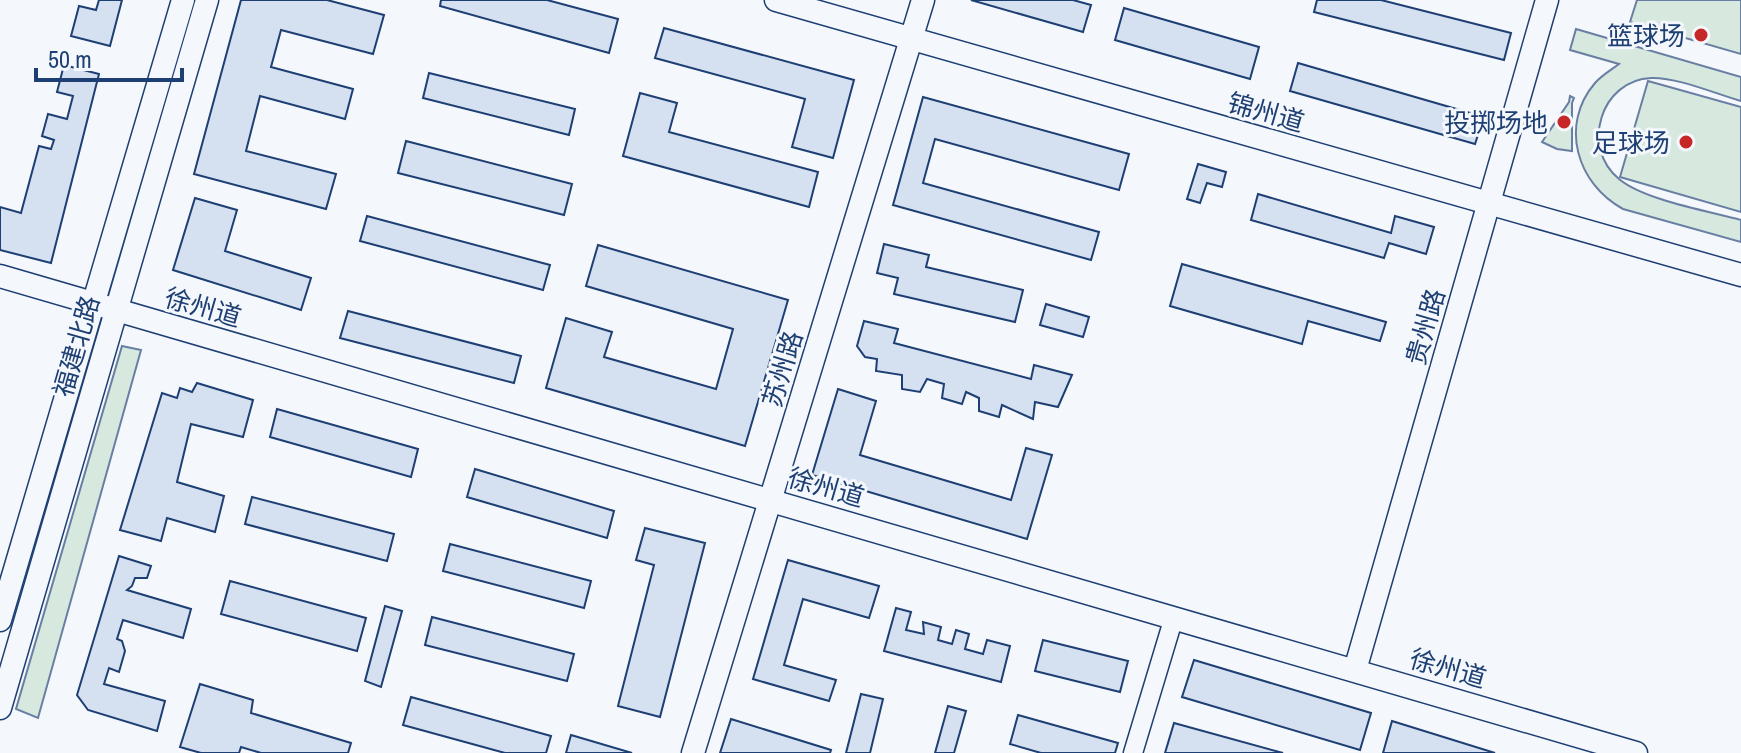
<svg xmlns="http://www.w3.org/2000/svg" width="1741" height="753" viewBox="0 0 1741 753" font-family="'Archivo Narrow','Noto Sans SC',sans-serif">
<rect width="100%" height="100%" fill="#f4f7fb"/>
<g fill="#d7e8df" stroke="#687fa3" stroke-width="2">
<path d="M1637,0h104v54l-111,-32z"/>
<path d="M1576,29l165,48v24c-25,-7 -64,-24 -90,-23 -50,2 -71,69 -32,101 25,21 89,32 122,41v22l-118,-33c-46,-25 -64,-84 -28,-126 7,-8 16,-13 24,-19l-49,-14z"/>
<path d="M1648,81l93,26v105l-121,-35z"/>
<path d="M1570,96l4,2 -2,5v48l-15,-2 -15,-7 27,-40z"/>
<path d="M122,346l19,4 -103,368 -22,-9z"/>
</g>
<g fill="#d5e0f0" stroke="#1d3f73" stroke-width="2">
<path d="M99,0h23l-12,46 -39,-10 8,-30 17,4z"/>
<path d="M241,0h86l57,15 -11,39 -92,-24 -10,37 82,22 -8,30 -85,-23 -14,55 90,23 -10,35 -132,-35z"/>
<path d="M441,0h106l71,19 -9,34 -169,-47z"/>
<path d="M971,0h102l18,5 -8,27z"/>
<path d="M1317,0h64l130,33 -7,27 -190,-48z"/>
<path d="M1124,8l135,39 -9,32 -135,-39z"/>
<path d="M664,28l190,52 -21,78 -41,-11 13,-48 -150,-41z"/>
<path d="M1298,63l186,54 -9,27 -185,-53z"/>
<path d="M64,65l35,9 -48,189 -51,-13v-43l21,6 18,-67 12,3 3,-9 -12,-4 6,-22 19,5 6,-23 -16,-4z"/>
<path d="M429,73l146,36 -6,26 -146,-37z"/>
<path d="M640,93l37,10 -8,29 149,40 -9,35 -186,-51z"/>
<path d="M923,97l206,57 -10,36 -184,-51 -12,44 176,49 -8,28 -198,-55z"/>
<path d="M406,141l166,43 -8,31 -166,-42z"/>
<path d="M1198,164l28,8 -4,15 -15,-4 -7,20 -13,-4z"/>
<path d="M1258,194l133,39 4,-17 39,11 -8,27 -37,-11 -5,15 -133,-38z"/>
<path d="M195,198l42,12 -12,41 86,27 -10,32 -128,-40z"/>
<path d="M367,216l183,49 -7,25 -183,-49z"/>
<path d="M884,244l45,11 -3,12 97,23 -8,32 -121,-28 4,-16 -21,-5z"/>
<path d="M598,245l190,55 -43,146 -199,-58 20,-70 46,14 -8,25 112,32 17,-60 -147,-43z"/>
<path d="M1182,264l204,58 -6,19 -72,-20 -6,23 -132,-38z"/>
<path d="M1046,304l43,13 -6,20 -43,-12z"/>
<path d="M348,311l173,45 -7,27 -174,-45z"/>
<path d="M864,321l34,8 -4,14 137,36 3,-14 38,10 -14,32 -23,-5 -2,17 -31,-14 -3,12 -20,-6v-13l-13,-6 -4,12 -20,-6 2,-14 -17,-5 -7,13 -18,-3v-14l-26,-4 1,-12 -12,-2 -8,-11z"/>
<path d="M197,383l56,17 -10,37 -52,-13 -14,58 47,14 -9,36 -48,-14 -6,23 -41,-11 42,-137 15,5 3,-10 12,4z"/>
<path d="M838,389l38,12 -16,54 151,45 15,-52 26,7 -25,84 -215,-64z"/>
<path d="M277,409l141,40 -7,28 -141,-40z"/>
<path d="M475,469l139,42 -7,27 -140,-41z"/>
<path d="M252,497l142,37 -7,27 -142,-37z"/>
<path d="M645,528l60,15 -45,174 -42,-11 36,-141 -18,-5z"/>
<path d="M450,544l141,37 -7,27 -141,-37z"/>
<path d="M119,556l32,10 -4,12h-12l-3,8 -5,4 64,19 -8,29 -60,-18 -6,19 5,2 3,10 -6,21 -10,-4 -5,16 61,17 -8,30 -69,-21 -11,-15z"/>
<path d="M788,560l91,26 -10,32 -66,-19 -19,66 52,15 -7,21 -76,-22z"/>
<path d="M230,581l136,37 -9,33 -136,-37z"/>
<path d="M385,606l17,5 -21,76 -16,-6z"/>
<path d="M896,608l15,4 -5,18 18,4 -1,-12 18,5 -3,13 14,4 4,-14 13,4 -4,15 18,5 4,-14 23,6 -9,36 -117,-31z"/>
<path d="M432,617l142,37 -7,27 -142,-36z"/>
<path d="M1043,640l85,21 -8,31 -85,-21z"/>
<path d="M1194,660l177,53 -11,37 -178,-53z"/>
<path d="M200,684l53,16 -2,13 100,30 -3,10h-87l-20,-6 -2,6h-38l-21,-6z"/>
<path d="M861,694l22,5 -13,54h-24z"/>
<path d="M411,697l140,39 -5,17h-41l-102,-28z"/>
<path d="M948,706l18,5 -12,42h-19z"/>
<path d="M1018,715l100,28 -3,10h-74l-31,-9z"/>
<path d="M731,719l100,31 -1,3h-110z"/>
<path d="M1392,721l103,32h-112z"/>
<path d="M1174,723l109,30h-118z"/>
<path d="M571,735l61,18h-66z"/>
</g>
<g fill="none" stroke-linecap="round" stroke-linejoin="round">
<defs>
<path id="minor" d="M1133,753l41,-136"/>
<g id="tertiary">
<path d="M776,0l965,275"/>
<path d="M0,276l1636,477"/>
<path d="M0,620l183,-620"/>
<path d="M1355,670l192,-670"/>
<path d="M0,708l207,-708"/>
<path d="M693,753l230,-753"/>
</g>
</defs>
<use href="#minor" stroke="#1d3f73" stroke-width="21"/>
<use href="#tertiary" stroke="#1d3f73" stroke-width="25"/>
<use href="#minor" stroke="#f4f7fb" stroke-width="18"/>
<use href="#tertiary" stroke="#f4f7fb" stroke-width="22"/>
</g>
<g fill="#c62828" stroke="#f4f7fb" stroke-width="3">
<circle cx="1701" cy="35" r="8"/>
<circle cx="1564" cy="122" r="8"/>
<circle cx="1686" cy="142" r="8"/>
</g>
<g text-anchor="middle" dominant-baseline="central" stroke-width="6" stroke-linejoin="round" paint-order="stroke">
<g font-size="26" fill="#1d3f73" stroke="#f4f7fb" text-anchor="end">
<text x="1685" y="35">篮球场</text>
<text x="1548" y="122">投掷场地</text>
<text x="1670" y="142">足球场</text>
</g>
<g font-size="26" fill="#1d3f73" stroke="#f4f7fb">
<text transform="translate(1266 112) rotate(16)">锦州道</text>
<text transform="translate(203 307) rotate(16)">徐州道</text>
<text transform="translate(1425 327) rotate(-74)">贵州路</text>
<text transform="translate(76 346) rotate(-74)">福建北路</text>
<text transform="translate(782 369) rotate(-73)">苏州路</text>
<text transform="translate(826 487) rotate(16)">徐州道</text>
<text transform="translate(1448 668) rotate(16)">徐州道</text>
</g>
</g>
<path d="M36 68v12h146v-12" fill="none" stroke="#1d3f73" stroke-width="4"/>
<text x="48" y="68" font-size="24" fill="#1d3f73" stroke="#f4f7fb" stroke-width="6" paint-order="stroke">50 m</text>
</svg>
